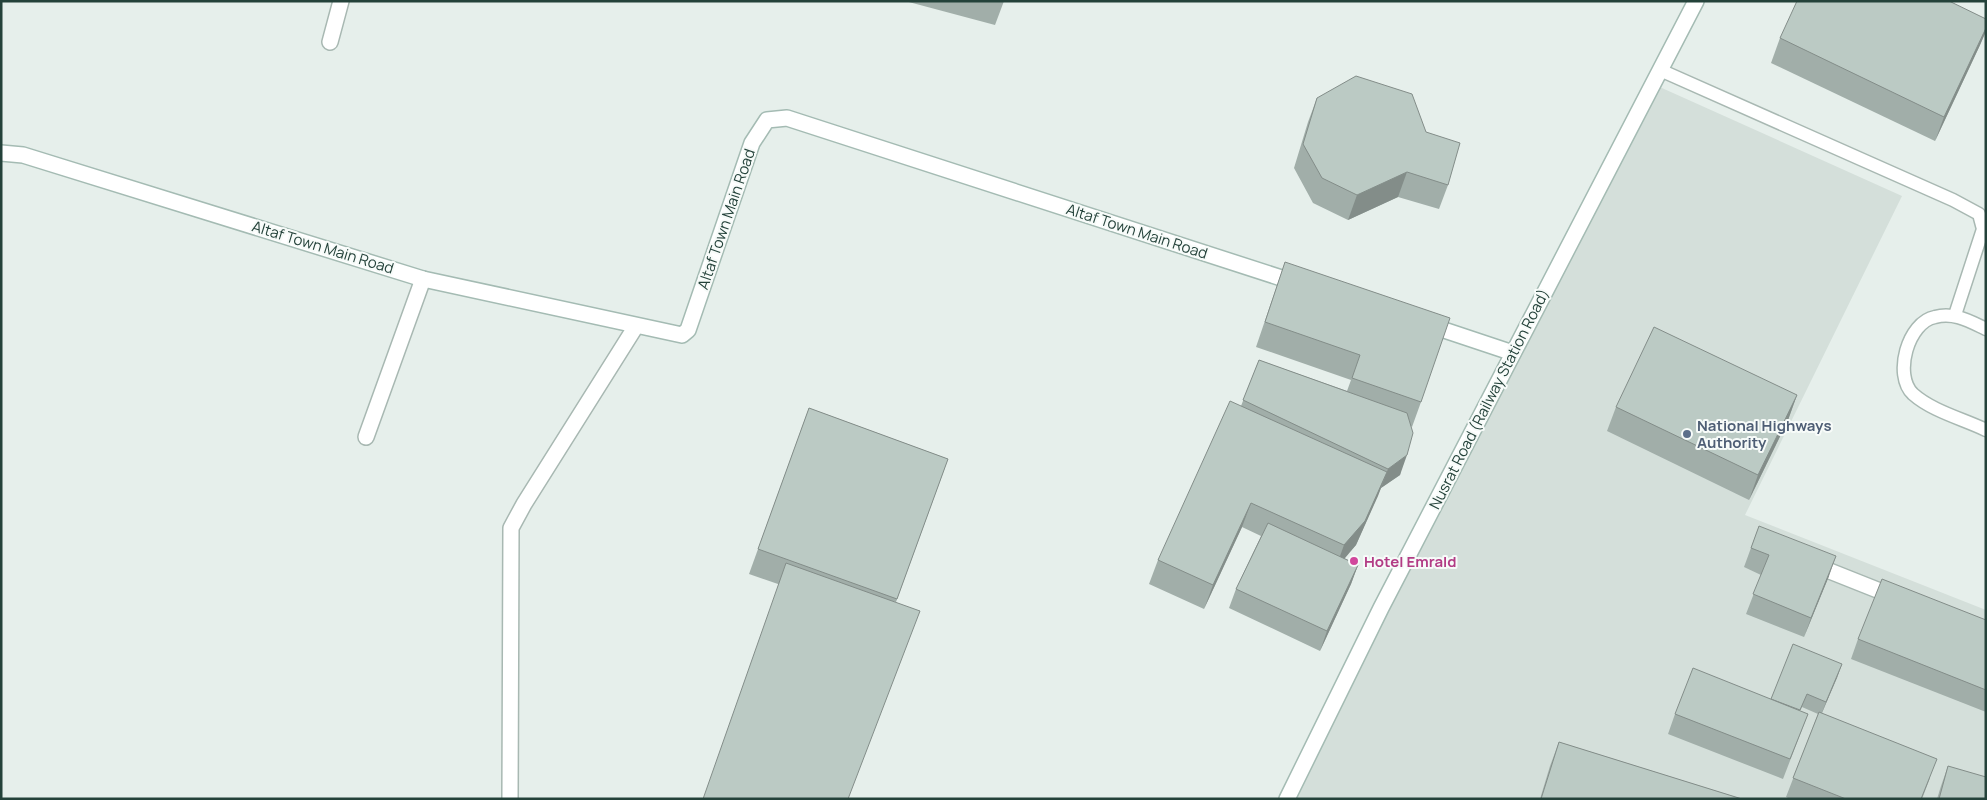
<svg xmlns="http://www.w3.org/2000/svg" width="1987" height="800" viewBox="0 0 1987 800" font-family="Manrope,sans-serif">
<rect width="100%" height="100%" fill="#e6efeb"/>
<path fill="#d4dfda" d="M1653,84l249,112 -157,319 241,95v189h-706z"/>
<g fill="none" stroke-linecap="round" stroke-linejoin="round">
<defs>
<g id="lane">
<path d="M1660,70l293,130 26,14 4,15 -28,86"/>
<path d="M1986,329c-17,-8 -32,-17 -51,-12 -27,5 -42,58 -22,77 19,17 50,25 73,36"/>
</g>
<g id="street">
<path d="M330,42l11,-41"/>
<path d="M366,437l57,-158"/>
<path d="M1812,564l83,33"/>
<path d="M510,799l1,-271 13,-24 112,-178"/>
</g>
<g id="secondary">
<path d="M1,153l22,2 400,124 259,56 6,-5 64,-187 15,-23 20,-2 513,166"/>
<path d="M1426,324l87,29"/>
<path d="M1287,799l94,-191 315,-607"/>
</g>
</defs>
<use href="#lane" stroke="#a8b8b2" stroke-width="15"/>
<use href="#street" stroke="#a8b8b2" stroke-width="18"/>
<use href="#secondary" stroke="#a4bbb3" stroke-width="18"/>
<use href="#lane" stroke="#fff" stroke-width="12"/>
<use href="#street" stroke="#fff" stroke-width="15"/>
<use href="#secondary" stroke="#fff" stroke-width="15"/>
</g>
<g fill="#a1aea9">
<path d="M905,1h99l-9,24z"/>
<path d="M1986,19v12l-6,14 -45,96 -164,-78 9,-25z"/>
<path d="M1317,98l109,34 22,53 -9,24 -41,-12 -50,23 -35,-17 -19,-35 14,-46z"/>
<path d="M1285,262l136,140 -9,25 -1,-1 -11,49 -19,13 -25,57 -12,13 14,7 -7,19 -31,67 -91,-43 7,-19 25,-53 -19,-9 -38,82 -55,-25 9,-24 83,-154 18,-46 88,31 4,-11 -95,-33z"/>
<path d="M1797,395l-9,25 -39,80 -142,-69 9,-24z"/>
<path d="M809,408l139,51 -52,143 -118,-18 -29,-10z"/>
<path d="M1759,526l70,50 -25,61 -58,-23 15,-39 -17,-8z"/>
<path d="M1986,620v92l-135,-53 7,-20z"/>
<path d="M1842,664l-20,49 108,65 -8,21h-132l-4,-2 32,-83 -16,-7 -2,4 8,3 -25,65 -115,-45 7,-20 96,-15z"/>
<path d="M1559,742l183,57h-202l10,-33z"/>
<path d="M1948,766l38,33h-49l4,-13z"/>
</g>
<g fill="#838d89">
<path d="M1986,28v3l-6,14 -45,96 9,-24z"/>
<path d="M1407,172l-9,25 -50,23 9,-25z"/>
<path d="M1797,395l-9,25 -39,80 9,-25z"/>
<path d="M1407,455l-7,20 -19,13 7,-19z"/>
<path d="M1387,472l-9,24 -22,49 -21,25 9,-25z"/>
<path d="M1251,503l-9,24 -38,82 9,-24z"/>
<path d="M1836,556l-7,20 -25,61 7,-19z"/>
<path d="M1358,565l-7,19 -31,67 7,-20z"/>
<path d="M1842,664l-5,14 -16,37 5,-13z"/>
</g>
<g fill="#bbcac4" stroke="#838d89">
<path d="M1797,1h152l37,18v9l-42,89 -164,-79z"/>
<path d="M1356,76l56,18 14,38 34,11 -12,42 -41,-13 -50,23 -35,-17 -19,-34 14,-46z"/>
<path d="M1285,262l165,56 -29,84 -69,-24 8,-23 -95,-33z"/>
<path d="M1654,327l143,68 -39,80 -142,-68z"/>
<path d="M1259,360l148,53 6,20 -6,22 -19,14 -145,-69z"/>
<path d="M1230,401l157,71 -22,49 -21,24 -93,-42 -38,82 -55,-25z"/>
<path d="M809,408l139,51 -51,140 -139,-50z"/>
<path d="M1268,523l90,42 -31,66 -91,-42z"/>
<path d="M1759,526l77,30 -25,62 -58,-24 16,-39 -18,-7z"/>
<path d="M786,563l134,48 -72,188h-145z"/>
<path d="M1882,579l104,41v70l-128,-51z"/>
<path d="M1793,644l49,20 -16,38 -19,-8 -7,16 -29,-11z"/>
<path d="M1693,668l115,46 -18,45 -115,-45z"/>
<path d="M1819,712l118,47 -16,40h-75l-53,-21z"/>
<path d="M1559,742l183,57h-201z"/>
<path d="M1948,766l38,11v22h-47z"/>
</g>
<circle fill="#5c6f8a" stroke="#f7fbf9" stroke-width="2" cx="1687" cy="434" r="5"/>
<circle fill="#d1479c" stroke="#f7fbf9" stroke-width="2" cx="1354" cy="561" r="5"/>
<g text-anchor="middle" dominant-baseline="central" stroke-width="4" stroke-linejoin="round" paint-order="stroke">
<g font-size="15" fill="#24423a" stroke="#f7fbf9">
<text transform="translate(726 219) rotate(-71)">Altaf Town Main Road</text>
<text transform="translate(1137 231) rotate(18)">Altaf Town Main Road</text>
<text transform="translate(323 247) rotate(17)">Altaf Town Main Road</text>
<text transform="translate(1489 399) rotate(-63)">Nusrat Road (Railway Station Road)</text>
</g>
<g font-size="15" font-weight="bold" fill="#4e5e75" stroke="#f7fbf9" text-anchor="start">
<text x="1697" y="425">National Highways<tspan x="1697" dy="17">Authority</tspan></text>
</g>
<g font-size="15" font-weight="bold" fill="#b23c85" stroke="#f7fbf9" text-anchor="start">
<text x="1364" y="561">Hotel Emrald</text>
</g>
</g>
<rect width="1987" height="800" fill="none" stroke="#24423a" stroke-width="5"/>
</svg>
